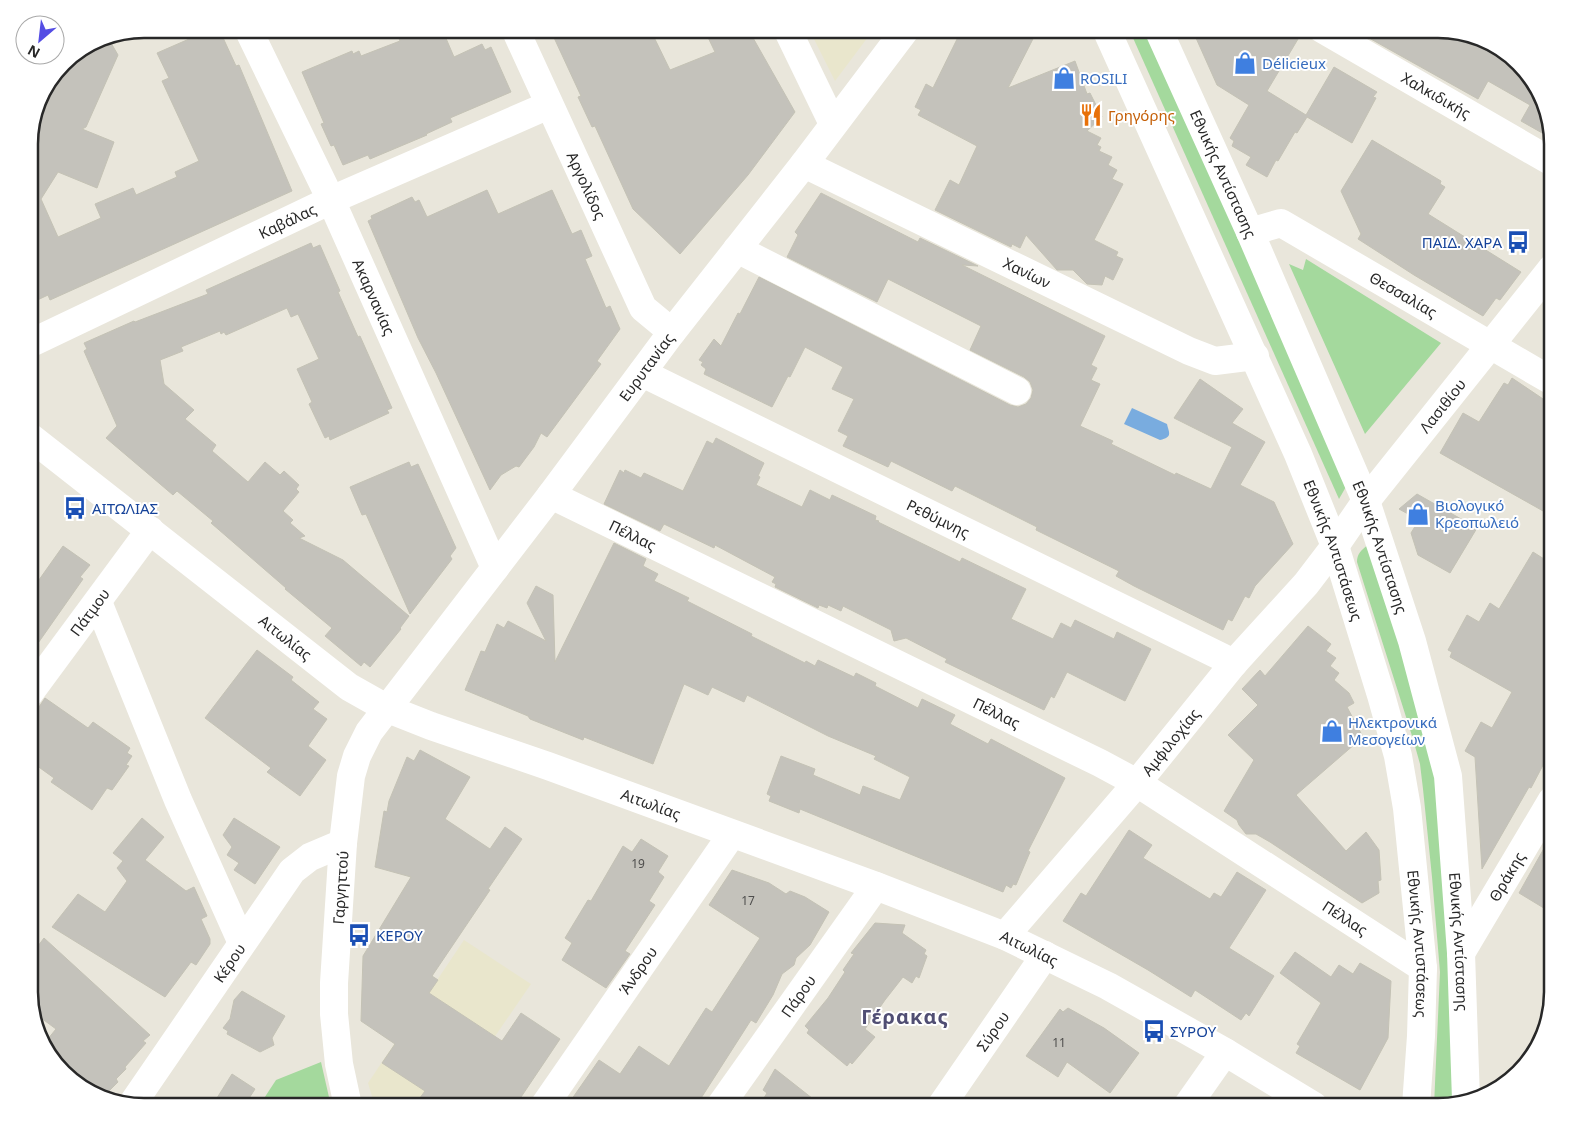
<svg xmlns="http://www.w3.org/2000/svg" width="1581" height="1135" viewBox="0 0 1581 1135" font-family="'Noto Sans',sans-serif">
<rect width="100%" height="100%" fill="#e9e6db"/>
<g fill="#e9e6cc">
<path d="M809,29h65l-39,52z"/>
<path d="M464,940l67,44 -84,122h-72l-7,-23z"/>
</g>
<g fill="#a4d99d">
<path d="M1129,29h20l198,456 -8,14z"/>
<path d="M1306,259l135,84 -76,91 -76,-170 14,6z"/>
<path d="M1368,545l4,2 66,227 20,327 -24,5 6,-134 -8,-95 -9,-88 -3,-25 -7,-25 -56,-177c0,-8 4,-12 11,-17z"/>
<path d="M321,1062l10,44h-72l17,-26z"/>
</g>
<path fill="#79acdf" d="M1132,408l35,16c2,9 6,13 -7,16l-36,-16z"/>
<g fill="#c4c2bb" stroke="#c4c2b5">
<path d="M212,29h7l17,37 3,-1 53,126 -242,109 -2,-5 -19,9v-168l12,-44 27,-35 32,-20 7,-1 11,19 -32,72 -4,2 32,13 -17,46 -39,-16 -17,27 17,38 43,-19 -6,-14 38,-16 3,7 41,-18 -2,-5 24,-11 -37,-80 7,-3 -12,-25z"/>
<path d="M395,29h47l12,28 28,-13 3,6 6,-3 20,45 -61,26 2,4 -26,12 1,1 -57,24 -2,-4 -25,10 -9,-20 -3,1 -10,-22 3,-1 -22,-51 50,-21 1,3 6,-3 2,5 39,-15z"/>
<path d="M550,29h100l20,41 45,-18 -11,-23h44l47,83 -47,63 -68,79 -47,-45 -38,-83 -3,1 -14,-30 3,-1z"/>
<path d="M962,29h76l-30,59 67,-27 12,33 3,-1 12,24 -15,14 14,7 -4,7 4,2 -2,4 13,6 -4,8 9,5 -5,9 11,5 -29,56 24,12 -2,4 7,3 -10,21 -8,-4 -3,9 -15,-1 -14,-14h-16l-31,-35 -6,13 -8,-4 -1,3 -76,-37 15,-30 9,5 18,-39 -59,-31 3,-5 -6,-3 11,-23 7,4z"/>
<path d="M1192,29h112l-37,62 39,24 28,-48 43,25 -4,5 3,1 -24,45 -45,-26 -10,16 -2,-1 -17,29 -2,-1 -9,17 -21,-12 5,-8 -19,-11 2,-5 -4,-3 19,-33 -32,-20z"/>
<path d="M1353,29h85l69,23 33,40 11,46 -30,-17 9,-16 -42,-24 -10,18z"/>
<path d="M1372,140l69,41 -1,3 5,3 -17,27 93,58 -21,28 -4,-2 -13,18 -69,-41 -56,-36 3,-5 -20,-43z"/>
<path d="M487,190l11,24 54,-24 20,44 9,-4 11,26 -7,3 21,49 4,-2 10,23 -23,32 4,3 -54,73 -6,-4 -7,14 -15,20 -3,-1 -15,9 -11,15 -54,-117 -18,-35 -50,-117 4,-2 -1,-3 41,-19 3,5 4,-2 8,17z"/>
<path d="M821,193l97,49 2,-4 58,28 -16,-1 143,71 -14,29 6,3 -6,12 9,4 -20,42 33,15 -2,3 64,31 1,-2 35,16 21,-42 -58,-29 26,-39 43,30 -11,14 33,19 -25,43 34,17 19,42 -38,42 -6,12 -4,-2 -13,25 -4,-2 -5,11 -89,-44 -18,-10 3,-5 -83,-41 1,-3 -82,-41 -3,5 -61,-30 -3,6 -45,-21 5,-10 -10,-5 16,-32 -22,-10 11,-22 -38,-20 -15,30 -2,-1 -16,31 -68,-33 2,-5 -5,-4 2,-3 -4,-2 15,-21 7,7 17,-33 2,1 19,-37 251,128 8,2 8,-3 5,-6 2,-8 -3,-8 -6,-5 -54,-27 11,-24 -93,-47 -11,23 -90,-45 11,-22 -3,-3z"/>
<path d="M311,243l2,5 7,-3 20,46 -2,1 20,45 2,-1 32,72 -5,2 2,3 -59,27 -1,-4 -4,2 -16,-34 3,-2 -15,-33 22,-10 -21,-45 -7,3 -4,-9 -61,27 -2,-3 -3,2 -1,-3 -39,16 2,4 -23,9 4,24 30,26 -9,9 31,26 -4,6 36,31 17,-20 15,13 4,-4 15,14 -3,4 3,3 -16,19 10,9 -3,3 15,13 -6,2 44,22 66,56 -9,12 1,1 -31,38 -6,-5 -3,4 -36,-30 7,-8 -47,-39 1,-1 -75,-65 2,-2 -36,-30 -4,4 -67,-57 11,-12 -33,-75 3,-2 -3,-6 50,-22 1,1 73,-28 -2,-4z"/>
<path d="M1512,378l40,27v111l-112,-63 23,-40 16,9 25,-39 4,2z"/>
<path d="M716,438l48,25 -6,13 2,1 -4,8 46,22 8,-17 20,10 2,-5 44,21 -1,4 4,1 -1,1 82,40 2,-4 64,31 -15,30 42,20 8,-16 10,5 4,-8 39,19 3,-7 34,17 -26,52 -58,-29 -13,26 -3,-2 -7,14 -99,-48 2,-3 -41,-21 -12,3 -3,-11 -48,-24 -2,5 -13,-6 -1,3 -8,-3 -1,3 -43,-21 1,-3 -4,-2 3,-5 -60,-32 -1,3 -50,-24 -4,7 -56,-27 16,-34 4,3 1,-3 16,8 3,-5 39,18 24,-50 6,3z"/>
<path d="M409,462l2,5 7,-3 38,84 -6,8 2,3 -42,55 -44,-100 -4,1 -12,-28z"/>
<path d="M1417,494l60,34 -27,45 -32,-18 -7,-22 8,-13 -20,-11z"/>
<path d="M614,543l32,16 -3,7 15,8 -4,7 35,17 -2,3 65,33 -1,2 54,27 1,-2 9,5 3,-6 36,17 2,-4 20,10 -1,3 43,22 4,-9 33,16 -5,9 38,20 3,-5 74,39 -37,73 2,1 -14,33 -3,-1 -2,4 -5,-3 -3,7 -203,-83 -1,4 -30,-12 2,-5 -4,-2 14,-38 34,13 -2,6 47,20 3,-9 37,14 10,-23 -36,-18 2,-3 -48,-20 -81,-41 -3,7 -32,-15 -4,8 -24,-11 -31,80 -69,-27 -1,3 -53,-21 -2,-3 -63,-26 16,-39 4,1 12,-28 7,4 4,-7 38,20 -19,-38 9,-17 17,9 2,67z"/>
<path d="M63,546l27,19 -10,12 3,2 -54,77v-62z"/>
<path d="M1533,552l19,12v184l-21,40 -2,-1 -47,82 -7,-112 -10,-6 16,-29 11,6 20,-36 -62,-35 2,-5 -4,-2 19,-35 12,7 11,-19 9,6z"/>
<path d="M1308,626l23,18 -5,7 10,7 -6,8 9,7 -5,7 15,13 5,10 -7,4 16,30 -67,58 50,56 20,-19 13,18 2,30 -3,1 1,12 -17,10 -92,-61 -14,-8h-10l-7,-9 -2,-5 -13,-9 30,-51 -26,-25 30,-30 -16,-16 18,-19 5,6z"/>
<path d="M257,650l36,27 -2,3 28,22 -6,7 14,10 -19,27 18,14 -26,36 -33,-24 4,-4 -66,-50z"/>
<path d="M45,698l43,30 5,-6 37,26 -3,5 5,3 -6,9 3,1 -17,24 -5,-2 -15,22 -41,-28 3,-4 -25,-18v-38z"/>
<path d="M420,750l50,27 -25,42 45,30 15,-22 17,12 -34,50 2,1 -58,86 6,4 -9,13 73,48 19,-28 39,26 -45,67h-101l11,-15 -43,-28 13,-19 -34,-23 2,-65 48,-79 -36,-10 9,-56 3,1 2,-11 18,-44 7,4z"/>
<path d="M142,818l22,19 -19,23 41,31 8,-4 13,29 -6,3 9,20v5l-14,21 -5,-3 -26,35 -113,-70 26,-33 27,18 22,-31 -10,-13 6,-7 -10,-8z"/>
<path d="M234,818l46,29 -25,37 -21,-14 5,-7 -12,-8 5,-8 -9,-12z"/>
<path d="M1129,830l23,15 -9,13 67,41 4,-6 7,4 16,-25 29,18 -37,58 45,28 -25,40 -3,-3 -5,7 -46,-30 -4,7 -43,-27 -85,-49 18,-28 5,3z"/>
<path d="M1552,834v79l-33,-20z"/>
<path d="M641,839l27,17 -10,16 6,5 -15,24 6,4 -30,46 5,3 -24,34 -44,-28 10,-17 -7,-5 23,-38 3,1 32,-55 9,6z"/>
<path d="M732,870l37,13 17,11 4,-3 15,6 24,15 -19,33 -14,13 -2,7 -12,9 -9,21 -17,28 -5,-3 -55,86h-129l32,-46 21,14 19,-28 30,20 37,-58 6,4 48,-74 -51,-33z"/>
<path d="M875,923l30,2 -3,8 24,17 -2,4 3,2 -8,22 -3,-2 -4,7 -9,-6 -18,23 -20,29 10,8 -23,27 -2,-2 -3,4 -40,-33 2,-3 -4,-4 23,-28 17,-26 -2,-2 11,-16 -3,-1z"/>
<path d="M44,938l106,97 -7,6 3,2 -21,24 1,2 -10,10 2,3 -12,12 -32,-11 -31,-38 13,-16 -23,-17 -4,-13v-41z"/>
<path d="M1295,952l36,25 8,-12 14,9 7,-11 31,18 -3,57 -28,52 -64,-37 4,-7 -3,-2 24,-41 -41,-30z"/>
<path d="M242,991l43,25 -13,22 2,7 -14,7 -33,-18 1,-3 -5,-3 7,-9 4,-19z"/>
<path d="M1068,1008l36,20 35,25 -29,40 -43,-31 -9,15 -32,-21 34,-47 3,3z"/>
<path d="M775,1069l47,37h-63l8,-13 -4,-3z"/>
<path d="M232,1074l23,15 -11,17h-32z"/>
</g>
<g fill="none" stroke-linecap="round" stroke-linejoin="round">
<g stroke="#fff" stroke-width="28">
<path id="s1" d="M248,29l83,171 164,368"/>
<path id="s2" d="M515,29l128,279 29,24"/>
<path d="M787,29l46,95"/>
<path id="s3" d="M1158,29l92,203 116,269 46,140 36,135 13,177 5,147"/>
<path id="s4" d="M1322,29l230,133"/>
<path id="s5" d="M804,164l385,187 26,10 40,-5"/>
<path id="s6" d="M1250,232l31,-9 271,158"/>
<path d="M737,249l280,142"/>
<path id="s7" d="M29,344l302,-144 218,-95"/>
<path id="s8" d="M642,373l592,290"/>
<path id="s9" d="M551,495l549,268 37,20 286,185"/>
<path d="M98,602l80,198 64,143"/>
<path id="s10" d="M29,694l121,-164"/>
<path id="s11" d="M1005,936l132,-153 97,-120 72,-79 29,-38 31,-45 186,-233"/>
<path id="s12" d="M1461,953l91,-153"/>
<path id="s13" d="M133,1103l159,-232 18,-14 33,-14"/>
<path id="s14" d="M544,1106l188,-272"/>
<path id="s15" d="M720,1106l156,-220"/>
<path id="s16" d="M941,1106l104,-151"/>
<path d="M1187,1106l38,-54"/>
</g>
<g stroke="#fff" stroke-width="28">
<path id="s17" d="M1106,29l192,425 37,92 46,149 17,61 9,52 16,160 -2,68 -5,70"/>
<path id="s18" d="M29,436l320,251 39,22 43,17 117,40 328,120 129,50 103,50 117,66 89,54"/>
<path id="s19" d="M348,1106l-9,-42 -5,-50v-31l9,-140 8,-67 6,-20 12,-24 182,-237 121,-163 132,-168 102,-135"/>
</g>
</g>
<defs>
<symbol id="shop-bare" viewBox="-9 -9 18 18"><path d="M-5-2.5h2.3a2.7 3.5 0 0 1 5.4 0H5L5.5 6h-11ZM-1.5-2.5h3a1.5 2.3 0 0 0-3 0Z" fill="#3f7fe0" stroke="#fff" stroke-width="2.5" paint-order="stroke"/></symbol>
<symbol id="restaurant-bare" viewBox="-9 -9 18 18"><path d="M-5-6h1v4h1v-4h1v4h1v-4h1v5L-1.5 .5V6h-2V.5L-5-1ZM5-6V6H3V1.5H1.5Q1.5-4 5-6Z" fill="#e8710a" stroke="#fff" stroke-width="2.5" paint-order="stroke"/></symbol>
<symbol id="bus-bare" viewBox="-9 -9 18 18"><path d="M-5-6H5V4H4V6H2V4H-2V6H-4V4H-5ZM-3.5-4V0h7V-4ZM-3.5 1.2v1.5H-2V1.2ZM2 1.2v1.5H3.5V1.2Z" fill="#1a4fb4" stroke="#fff" stroke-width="2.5" paint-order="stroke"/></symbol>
</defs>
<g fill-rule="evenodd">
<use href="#shop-bare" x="1229" y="47" width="32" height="32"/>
<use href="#shop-bare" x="1048" y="62" width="32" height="32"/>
<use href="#restaurant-bare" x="1075" y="99" width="32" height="32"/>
<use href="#bus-bare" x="1502" y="226" width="32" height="32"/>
<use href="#bus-bare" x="59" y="492" width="32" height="32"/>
<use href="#shop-bare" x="1402" y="498" width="32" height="32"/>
<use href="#shop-bare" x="1316" y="715" width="32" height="32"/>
<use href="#bus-bare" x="343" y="919" width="32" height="32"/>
<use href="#bus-bare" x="1138" y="1015" width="32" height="32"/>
</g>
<g text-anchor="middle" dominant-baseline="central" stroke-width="4" stroke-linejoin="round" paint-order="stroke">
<g font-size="12" fill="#4f4e4d">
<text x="638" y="863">19</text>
<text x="748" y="900">17</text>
<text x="1059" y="1042">11</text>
</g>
<g font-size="15" fill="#366cbe" stroke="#fff" text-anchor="start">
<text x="1262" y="63">Délicieux</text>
<text x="1080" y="78">ROSILI</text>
<text x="1435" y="505">Βιολογικό<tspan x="1435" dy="17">Κρεοπωλειό</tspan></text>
<text x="1348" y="722">Ηλεκτρονικά<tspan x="1348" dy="17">Μεσογείων</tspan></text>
</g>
<g font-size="15" fill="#282828" stroke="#fff">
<text stroke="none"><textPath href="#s4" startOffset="132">Χαλκιδικής</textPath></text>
<text stroke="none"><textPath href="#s3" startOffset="159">Εθνικής Αντίστασης</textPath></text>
<text stroke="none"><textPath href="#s2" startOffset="172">Αργολίδος</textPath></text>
<text stroke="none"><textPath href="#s7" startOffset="286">Καβάλας</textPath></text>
<text stroke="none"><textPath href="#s5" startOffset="248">Χανίων</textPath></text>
<text stroke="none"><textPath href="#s6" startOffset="174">Θεσσαλίας</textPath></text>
<text stroke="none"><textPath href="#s1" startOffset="296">Ακαρνανίας</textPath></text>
<text stroke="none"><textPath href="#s19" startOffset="838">Ευρυτανίας</textPath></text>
<text stroke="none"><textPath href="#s11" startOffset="688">Λασιθίου</textPath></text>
<text stroke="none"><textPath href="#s8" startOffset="330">Ρεθύμνης</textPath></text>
<text stroke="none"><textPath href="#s9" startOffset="91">Πέλλας</textPath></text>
<text stroke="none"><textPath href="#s3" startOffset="564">Εθνικής Αντίστασης</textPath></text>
<text stroke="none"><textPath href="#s17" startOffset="569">Εθνικής Αντιστάσεως</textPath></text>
<text stroke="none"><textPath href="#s10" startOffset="102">Πάτμου</textPath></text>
<text stroke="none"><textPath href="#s18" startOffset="326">Αιτωλίας</textPath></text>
<text stroke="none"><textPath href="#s9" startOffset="496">Πέλλας</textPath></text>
<text stroke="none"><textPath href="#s11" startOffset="255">Αμφιλοχίας</textPath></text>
<text stroke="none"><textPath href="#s18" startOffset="731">Αιτωλίας</textPath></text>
<text stroke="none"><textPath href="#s12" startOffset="89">Θράκης</textPath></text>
<text stroke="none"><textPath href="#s19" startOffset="220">Γαργηττού</textPath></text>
<text stroke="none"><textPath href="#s9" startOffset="901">Πέλλας</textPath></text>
<text stroke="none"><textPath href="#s3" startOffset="969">Εθνικής Αντίστασης</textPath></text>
<text stroke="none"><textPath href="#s17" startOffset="974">Εθνικής Αντιστάσεως</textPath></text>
<text stroke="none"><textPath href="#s18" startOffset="1136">Αιτωλίας</textPath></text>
<text stroke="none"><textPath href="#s13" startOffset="170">Κέρου</textPath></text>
<text stroke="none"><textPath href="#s14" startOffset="165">Άνδρου</textPath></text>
<text stroke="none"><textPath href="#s15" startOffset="135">Πάρου</textPath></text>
<text stroke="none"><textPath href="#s16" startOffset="91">Σύρου</textPath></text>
</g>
<g font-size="15" fill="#c56008" stroke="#fff" text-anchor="start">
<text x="1108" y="115">Γρηγόρης</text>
</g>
<g font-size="15" fill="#164399" stroke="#fff" text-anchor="start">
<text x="1502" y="242" text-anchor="end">ΠΑΙΔ. ΧΑΡΑ</text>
<text x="92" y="508">ΑΙΤΩΛΙΑΣ</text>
<text x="376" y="935">ΚΕΡΟΥ</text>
<text x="1170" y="1031">ΣΥΡΟΥ</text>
</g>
<g font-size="20" font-weight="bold" letter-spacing="1" fill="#504e73" stroke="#fff">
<text x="905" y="1016">Γέρακας</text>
</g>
</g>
<path d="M0 0H1581V1135H0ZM144 38H1438A106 106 0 0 1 1544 144V992A106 106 0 0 1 1438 1098H144A106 106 0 0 1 38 992V144A106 106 0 0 1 144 38Z" fill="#fff" fill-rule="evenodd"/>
<path fill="none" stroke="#282828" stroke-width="2.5" d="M144 38H1438A106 106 0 0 1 1544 144V992A106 106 0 0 1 1438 1098H144A106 106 0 0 1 38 992V144A106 106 0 0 1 144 38Z"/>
<g transform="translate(40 40) rotate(208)"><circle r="24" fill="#ffffff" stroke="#a9a9a9"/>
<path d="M0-4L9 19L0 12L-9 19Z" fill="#544de4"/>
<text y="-8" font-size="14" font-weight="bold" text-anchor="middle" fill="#282828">N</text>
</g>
</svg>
